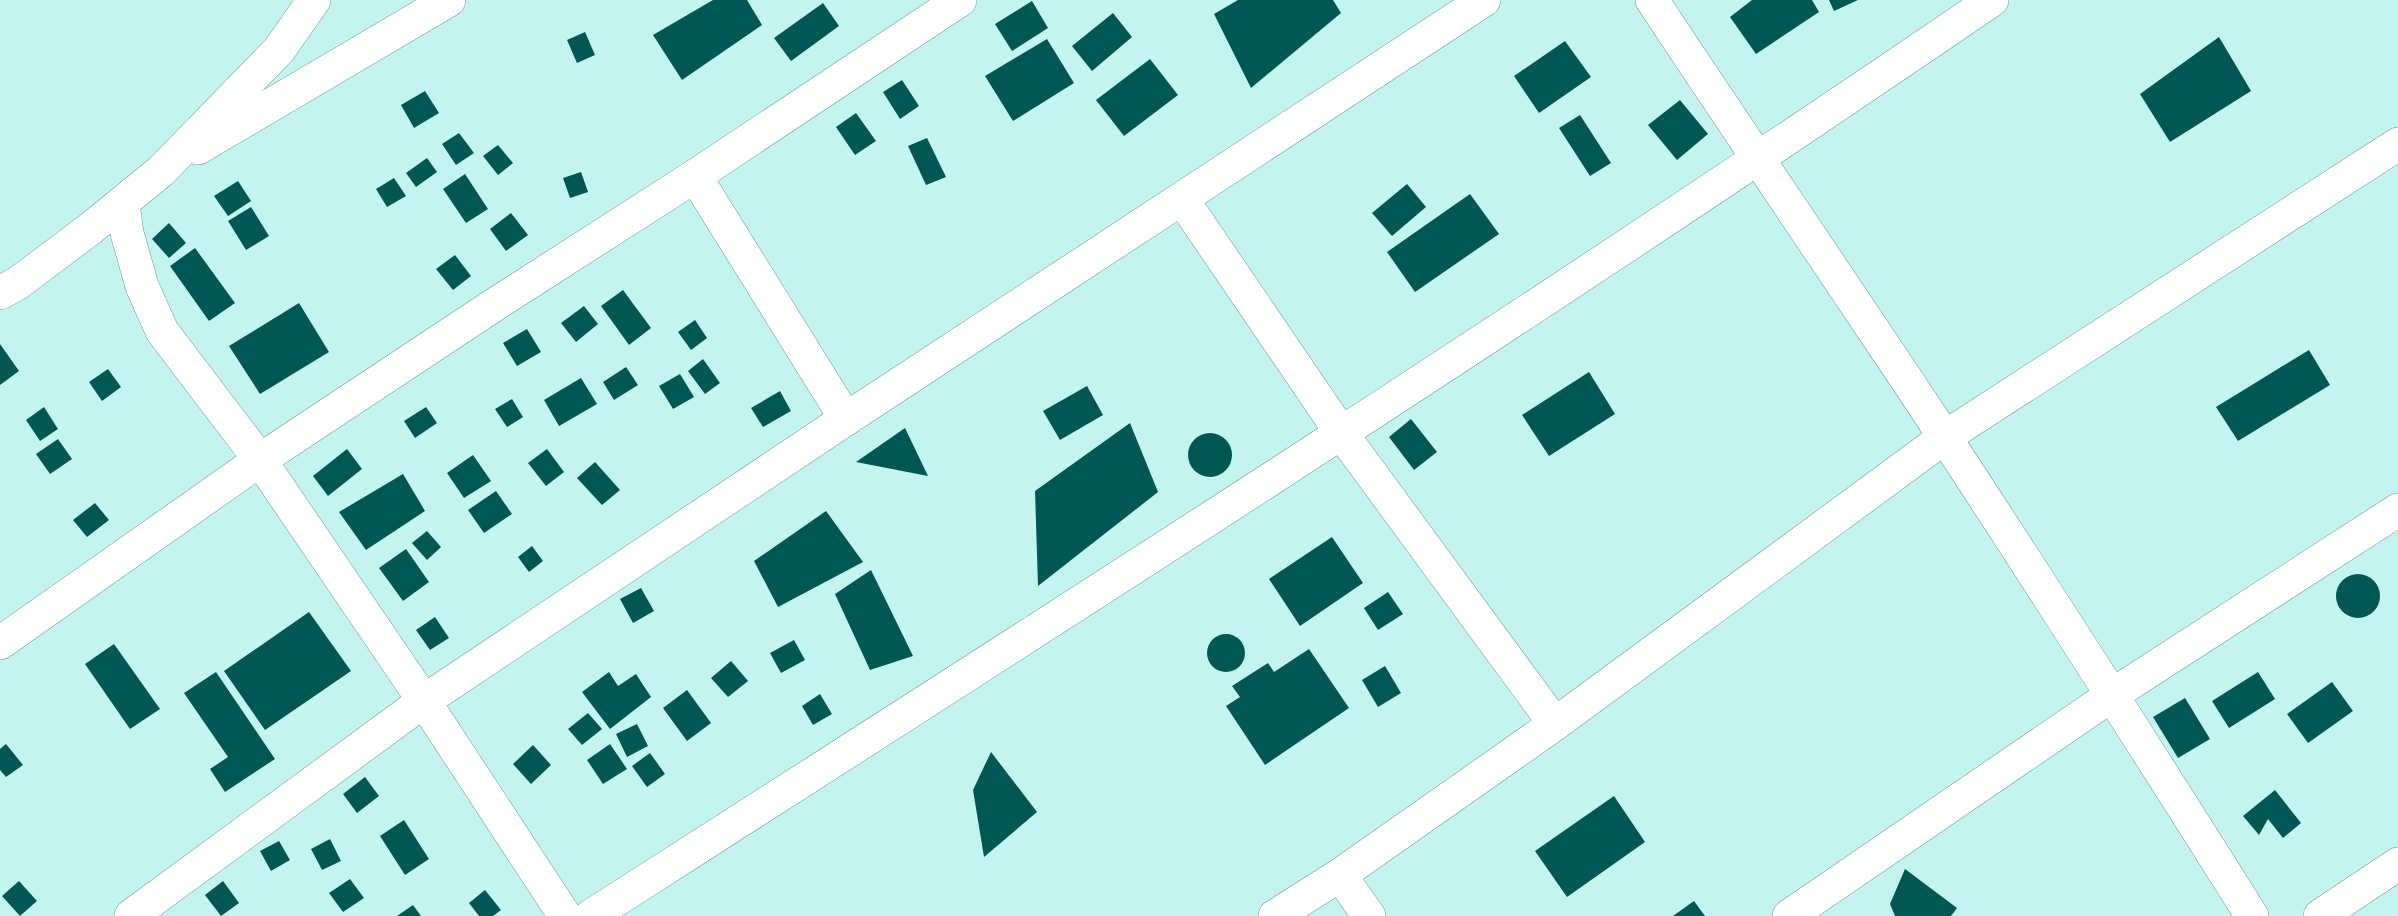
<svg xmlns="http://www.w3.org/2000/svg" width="2398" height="916" viewBox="0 0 2398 916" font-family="'Crimson Pro',serif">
<rect width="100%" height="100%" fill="#c4f4ef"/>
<g fill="#005753">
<path d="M713,0h34l15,25 -80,55 -29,-45z"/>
<path d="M1238,0h95l8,13 -90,75 -37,-74z"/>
<path d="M1752,0h60l7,12 -63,42 -26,-37z"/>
<path d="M1829,0h29l-24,11z"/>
<path d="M1032,1l16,27 -36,23 -17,-27z"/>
<path d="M823,3l16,23 -48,35 -17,-23z"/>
<path d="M1113,13l19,24 -40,34 -20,-25z"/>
<path d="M585,32l10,23 -18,8 -10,-23z"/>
<path d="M2219,37l32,54 -81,51 -30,-48z"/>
<path d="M1047,39l27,44 -61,38 -28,-45z"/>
<path d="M1565,41l26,36 -52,36 -25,-37z"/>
<path d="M1150,59l28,36 -54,41 -28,-36z"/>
<path d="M902,80l17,26 -19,13 -17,-27z"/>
<path d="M425,91l14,22 -25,15 -13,-23z"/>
<path d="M1680,100l28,34 -31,26 -29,-35z"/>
<path d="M856,113l20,28 -21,14 -19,-28z"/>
<path d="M1580,115l31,48 -21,13 -31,-48z"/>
<path d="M459,133l15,20 -18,12 -14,-21z"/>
<path d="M927,138l19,39 -20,8 -18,-39z"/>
<path d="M498,145l15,18 -15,12 -15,-19z"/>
<path d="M427,158l10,14 -21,15 -10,-14z"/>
<path d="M581,172l7,20 -18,6 -7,-20z"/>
<path d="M465,174l23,35 -22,14 -23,-34z"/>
<path d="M394,178l12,18 -19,11 -11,-18z"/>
<path d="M238,181l13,20 -23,15 -14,-20z"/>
<path d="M1407,184l19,23 -34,29 -20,-23z"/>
<path d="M1470,194l29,40 -84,58 -28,-40z"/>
<path d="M251,207l18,29 -23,14 -18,-29z"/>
<path d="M511,213l17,22 -22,16 -16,-22z"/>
<path d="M169,223l17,20 -17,15 -17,-19z"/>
<path d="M195,248l40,55 -26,18 -39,-55z"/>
<path d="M455,255l16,21 -18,14 -17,-21z"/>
<path d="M623,290l28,38 -22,17 -28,-39z"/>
<path d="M299,303l30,49 -69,42 -31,-48z"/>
<path d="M584,306l14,18 -22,18 -15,-19z"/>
<path d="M695,320l12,18 -16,12 -13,-18z"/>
<path d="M527,329l14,23 -24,14 -14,-23z"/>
<path d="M0,344l19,27 -19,14z"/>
<path d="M2309,350l21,35 -92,56 -22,-34z"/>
<path d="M703,359l17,24 -15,11 -17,-23z"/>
<path d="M626,367l12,18 -24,15 -11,-18z"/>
<path d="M108,369l13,18 -19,14 -13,-19z"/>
<path d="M1589,372l26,42 -66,42 -27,-41z"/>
<path d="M680,374l14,23 -21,12 -14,-23z"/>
<path d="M581,378l16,26 -38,22 -15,-26z"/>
<path d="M1087,386l16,29 -43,25 -17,-29z"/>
<path d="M780,391l11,20 -28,16 -12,-19z"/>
<path d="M512,399l11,18 -16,10 -12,-18z"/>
<path d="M44,407l14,22 -18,12 -14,-21z"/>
<path d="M426,407l11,16 -22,15 -11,-17z"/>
<path d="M1411,419l26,33 -23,18 -25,-33z"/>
<path d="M1130,423l28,69 -120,94 -3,-95z"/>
<path d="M905,428l23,48 -72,-14z"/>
<circle cx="1210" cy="455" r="22"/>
<path d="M58,439l14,20 -22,15 -14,-20z"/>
<path d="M347,449l15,20 -34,27 -15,-20z"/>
<path d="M547,449l17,23 -18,14 -18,-23z"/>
<path d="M473,455l18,26 -27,17 -17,-25z"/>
<path d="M595,462l25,28 -18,15 -25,-27z"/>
<path d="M403,474l22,37 -59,39 -27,-38z"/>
<path d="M496,491l16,23 -28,19 -16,-23z"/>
<path d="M95,503l14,17 -22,17 -14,-17z"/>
<path d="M826,511l37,51 -85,45 -24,-46z"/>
<path d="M427,531l14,16 -14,13 -15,-17z"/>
<path d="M1332,537l31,46 -63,43 -31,-47z"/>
<path d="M532,546l11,15 -14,11 -11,-15z"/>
<path d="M406,549l23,33 -26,19 -24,-33z"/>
<path d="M871,570l42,86 -43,14 -35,-76z"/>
<circle cx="2358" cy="596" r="22"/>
<path d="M641,588l13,23 -21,12 -13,-24z"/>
<path d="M1388,592l15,22 -25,16 -14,-22z"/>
<path d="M309,612l42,59 -86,59 -41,-59z"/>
<path d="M435,617l14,21 -19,12 -14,-20z"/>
<circle cx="1226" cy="653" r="19"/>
<path d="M794,640l11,20 -24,13 -11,-20z"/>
<path d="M114,644l46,65 -30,20 -45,-65z"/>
<path d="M1309,649l40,59 -84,57 -39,-59 14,-9 -8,-11 36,-23 6,9z"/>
<path d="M731,661l17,20 -20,16 -17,-19z"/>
<path d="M1385,666l16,27 -23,14 -16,-27z"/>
<path d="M216,672l59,87 -50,33 -15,-23 18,-12 -44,-64z"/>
<path d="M609,672l9,14 18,-12 15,23 -41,32 -28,-37z"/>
<path d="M2258,672l17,27 -46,29 -17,-27z"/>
<path d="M2332,682l21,29 -45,32 -21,-29z"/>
<path d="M687,690l24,33 -24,18 -24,-33z"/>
<path d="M820,694l12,20 -19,11 -11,-19z"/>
<path d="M2185,698l25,41 -32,19 -25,-41z"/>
<path d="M588,713l14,16 -20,16 -14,-16z"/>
<path d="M637,724l11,22 -21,11 -11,-23z"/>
<path d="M6,744l17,21 -17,12 -6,-7v-21z"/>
<path d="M610,744l17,25 -24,15 -16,-24z"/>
<path d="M533,745l18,20 -20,19 -18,-20z"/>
<path d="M991,752l46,60 -53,45 -11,-67z"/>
<path d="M650,753l15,21 -18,13 -15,-21z"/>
<path d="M365,777l14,19 -22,17 -14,-19z"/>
<path d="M2275,790l26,33 -18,15 -15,-19 -9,16 -16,-19z"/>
<path d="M1614,796l31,46 -78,55 -32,-46z"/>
<path d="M404,820l25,39 -24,16 -25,-39z"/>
<path d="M330,839l11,22 -19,9 -11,-21z"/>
<path d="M279,841l11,19 -19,11 -11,-20z"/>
<path d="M1905,869l52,39 -6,8h-56l-5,-12z"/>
<path d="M350,879l14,19 -21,14 -14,-19z"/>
<path d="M19,881l18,20 -17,15 -18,-20z"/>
<path d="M223,881l16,22 -18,13 -16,-21z"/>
<path d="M485,890l16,20 -8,6h-14l-10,-13z"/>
<path d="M1694,901l11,15h-32z"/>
<path d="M413,905l8,11h-24z"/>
</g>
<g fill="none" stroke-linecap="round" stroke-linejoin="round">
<defs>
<g id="street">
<path d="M1652,0c97,147 197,292 294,439 104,158 205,317 306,477"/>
<path d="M198,148l251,-148"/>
<path d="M695,176l151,243"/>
<path d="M1182,199l160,235 213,290"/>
<path d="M123,204l4,29 15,53 20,45 98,129 164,241 141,215"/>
<path d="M0,293l18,-10 72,-54 71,-58 118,-121 35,-50"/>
<path d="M0,643l260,-183 234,-155 201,-129 265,-176"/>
<path d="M1340,875l29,41"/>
<path d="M131,916l293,-215 422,-282 638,-419"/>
<path d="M591,916c470,-301 940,-601 1401,-916"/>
<path d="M1275,916l65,-41 215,-151 390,-287 453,-293"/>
<path d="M1789,916l323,-221 286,-185"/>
<path d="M2320,916l78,-52"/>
</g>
</defs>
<use href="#street" stroke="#6e9c98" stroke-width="34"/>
<use href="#street" stroke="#fff" stroke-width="33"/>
</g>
</svg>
